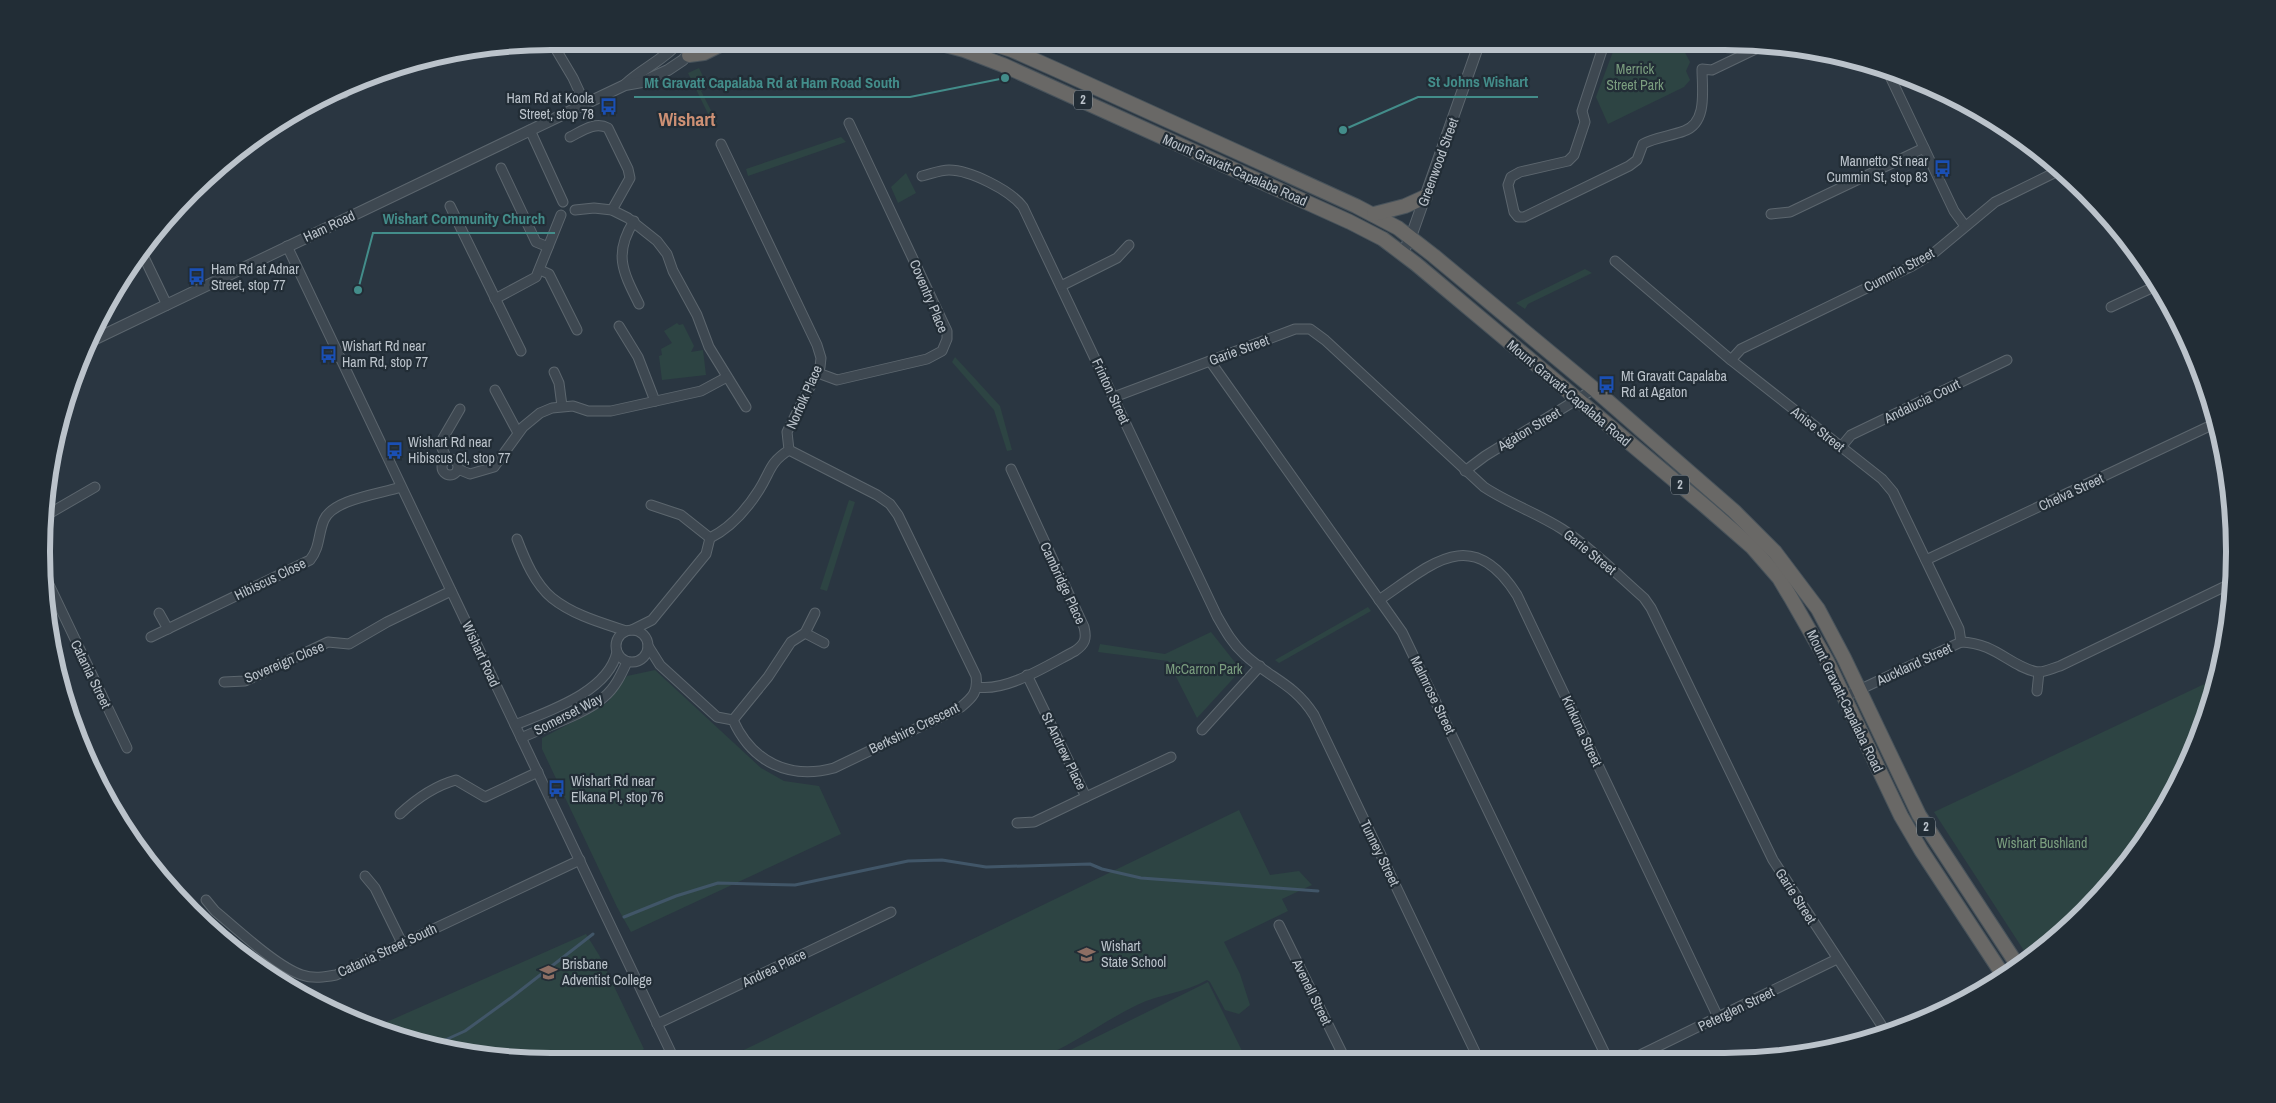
<svg xmlns="http://www.w3.org/2000/svg" width="2276" height="1103" viewBox="0 0 2276 1103" font-family="'Archivo Narrow',sans-serif">
<rect width="100%" height="100%" fill="#2a3641"/>
<g fill="#2d4443">
<path d="M1617,41h8l25,10 8,-10h21l11,21 -4,9 4,9 -6,7 -76,37 -12,-27z"/>
<path d="M699,68l9,19 -7,4 17,33 -4,2 -26,-53z"/>
<path d="M841,137l5,5 -98,34 -2,-7z"/>
<path d="M906,173l10,20 -18,10 -7,-16z"/>
<path d="M1585,269l7,4 -64,31 -3,5 -9,-6z"/>
<path d="M677,323l2,2 4,-1 11,22 -3,6 12,-2 3,25 -44,5 -3,-24 3,-1 -1,-6 11,-6 -8,-12z"/>
<path d="M955,357l45,49 12,44 -5,1 -13,-41 -42,-48z"/>
<path d="M849,500l6,2 -28,89 -7,-2z"/>
<path d="M1368,607l3,4 -92,52 -4,-3z"/>
<path d="M1211,632l30,38 -44,48 -29,-57 -70,-9 2,-8 65,10z"/>
<path d="M655,670l106,98 23,13 35,5 22,48 -210,98 -14,-25 -75,-158v-11l46,-24 20,-12 19,-26z"/>
<path d="M2217,678l-21,69 -67,115 -99,98 -96,-148z"/>
<path d="M1239,810l31,65 29,-4 13,14 -30,14 6,12 -64,31 16,32 10,31 -11,9 -14,-4 -15,-28 -3,-2c-22,13 -48,14 -70,25 -35,17 -65,41 -102,55l-314,1z"/>
<path d="M586,934l13,21 45,94 -15,12 -78,1 -99,-10 -79,-24z"/>
<path d="M251,951l45,31 -1,8 -27,-14 -26,-20z"/>
<path d="M1208,982l38,77 -196,1z"/>
</g>
<g fill="none" stroke-linecap="round" stroke-linejoin="round">
<g stroke="#415668" stroke-width="3">
<path d="M624,917l52,-21 42,-13 77,2 113,-24 34,-1 44,7 104,-3 12,5 39,9 177,13"/>
<path d="M432,1046l33,-15 47,-34 81,-63"/>
</g>
<defs>
<g id="minor">
<path d="M551,41l22,37 12,26"/>
<path d="M1605,41l-23,70 3,11 -11,33 -6,6 -48,11 -9,5 -3,8 6,27 4,5h6l105,-51 8,-6 6,-16c13,-7 28,-8 41,-13 24,-8 18,-42 18,-62l10,1 52,-25"/>
<path d="M1887,70l67,141 11,15"/>
<path d="M342,89l2,4"/>
<path d="M530,130l33,72"/>
<path d="M570,137c12,-6 25,-16 38,-9l20,41 2,9 -18,32"/>
<path d="M234,153v2"/>
<path d="M501,168l35,74 12,5"/>
<path d="M922,176c9,-2 18,-6 27,-6 21,0 61,20 74,37l194,409c8,14 15,27 27,38 25,24 50,29 70,61l164,343"/>
<path d="M450,206l71,145"/>
<path d="M575,210l19,-2 18,2 16,8 29,23 10,13 6,17 24,44 12,32 37,60"/>
<path d="M1771,214l19,-2 134,-64"/>
<path d="M634,221c-21,33 -11,51 5,83"/>
<path d="M287,246l388,815"/>
<path d="M141,251l26,54"/>
<path d="M1615,261l116,99 151,119 11,13 66,137 2,13"/>
<path d="M540,270l9,4 28,56"/>
<path d="M1061,286l56,-28 12,-13"/>
<path d="M495,299l41,-22 25,-62"/>
<path d="M2111,307l47,-22"/>
<path d="M619,326l19,31 17,44"/>
<path d="M1731,360l10,-11 171,-83 23,-14 60,-50 65,-32"/>
<path d="M1210,361l192,271 205,426"/>
<path d="M554,372l5,11 3,23"/>
<path d="M818,373l19,7 90,-21 15,-8 5,-12v-8l-98,-208"/>
<path d="M495,390l23,43"/>
<path d="M1114,397l181,-68h15l15,11 159,147c24,16 53,26 78,42 29,19 56,46 82,69l7,10 122,252 113,172"/>
<path d="M1841,447l10,-12 156,-75"/>
<circle cx="450" cy="467" r="8"/>
<path d="M447,459l-6,-13 1,-6 18,-31"/>
<path d="M458,469l12,5 24,-7 29,-40 17,-14 12,-5 21,-2 15,5h23l90,-20 26,-14"/>
<path d="M1465,471l20,-15 109,-67"/>
<path d="M651,505l30,10 29,23"/>
<path d="M45,516l50,-29"/>
<path d="M517,539c8,21 18,45 35,59 21,17 50,25 74,33"/>
<path d="M1926,560l290,-137"/>
<path d="M43,572l84,176"/>
<path d="M1379,600c52,-35 92,-77 138,-5l201,422"/>
<path d="M159,613l9,16"/>
<path d="M815,613l-10,20 19,10"/>
<circle cx="632" cy="646" r="16"/>
<path d="M632,630l20,-10 54,-66 4,-16c20,-10 37,-29 49,-48 12,-19 10,-27 30,-40l-2,-18 33,-65 1,-9 -4,-13 -96,-201"/>
<path d="M151,637l159,-77c10,-12 8,-26 14,-40 9,-21 56,-26 77,-33"/>
<path d="M648,646l12,19 57,52 16,3c19,42 56,60 101,48l127,-61c12,-10 17,-15 15,-31l-78,-161 -8,-11 -13,-9 -88,-45"/>
<path d="M1027,675l59,122 85,-40"/>
<path d="M224,682l21,-1 83,-39 21,2 38,-22 64,-31"/>
<path d="M977,687c30,5 71,-22 98,-36 10,-7 12,-12 9,-24l-73,-158"/>
<path d="M2037,691l2,-19"/>
<path d="M1844,697l117,-55c35,1 48,24 76,30 6,1 16,-4 23,-6l172,-83"/>
<path d="M733,720l35,-43 23,-35 14,-9"/>
<path d="M515,725c34,-14 93,-33 102,-73"/>
<path d="M1202,730l58,-64"/>
<path d="M521,738c23,-11 65,-24 83,-41 11,-9 17,-22 23,-35"/>
<path d="M400,814c16,-15 34,-28 56,-34l29,17 53,-25"/>
<path d="M1017,823l17,-1 52,-25"/>
<path d="M365,876l10,12 27,55"/>
<path d="M206,900l9,11c22,18 62,56 87,64 11,4 23,2 34,0l244,-115"/>
<path d="M1279,925l66,134"/>
<path d="M657,1024l234,-112"/>
<path d="M1634,1058l203,-99"/>
</g>
<g id="tertiary">
<path d="M626,84c17,-16 38,-24 54,-43"/>
<path d="M1403,253l10,-22 67,-190"/>
<path d="M87,343l498,-239 40,-19 17,-3 26,-12 15,-10 16,-19"/>
</g>
<g id="trunk">
<path d="M930,41l34,9 39,15 347,157 33,17 33,25 289,242 47,41 27,31 12,20 36,63 74,155 20,34 82,125"/>
<path d="M984,41l28,9 45,20 299,136 42,22 36,28 160,133 140,122 41,41 43,57 26,49 75,157 99,151"/>
<path d="M689,55l15,-2 24,-12"/>
<path d="M1374,214l31,-8 20,-9"/>
</g>
</defs>
<use href="#minor" stroke="#5c666e" stroke-width="11"/>
<use href="#tertiary" stroke="#5c666e" stroke-width="12"/>
<use href="#trunk" stroke="#48535b" stroke-width="16"/>
<use href="#minor" stroke="#3e4851" stroke-width="9"/>
<use href="#tertiary" stroke="#3e4851" stroke-width="10"/>
<use href="#trunk" stroke="#696866" stroke-width="14"/>
</g>
<defs>
<symbol id="bus-bare" viewBox="-9 -9 18 18"><path d="M-5-6H5V4H4V6H2V4H-2V6H-4V4H-5ZM-3.5-4V0h7V-4ZM-3.5 1.2v1.5H-2V1.2ZM2 1.2v1.5H3.5V1.2Z" fill="#1a4fb4" stroke="#222d36" stroke-width="2.5" paint-order="stroke"/></symbol>
<symbol id="school-bare" viewBox="-9 -9 18 18"><path d="M0-5L7-2L0 1L-7-2ZM-4 1L0 2.5L4 1V4Q0 6-4 4Z" fill="#8d6e63" stroke="#222d36" stroke-width="2.5" paint-order="stroke"/></symbol>
</defs>
<g fill-rule="evenodd">
<use href="#bus-bare" x="596" y="94" width="25" height="25"/>
<use href="#bus-bare" x="1930" y="156" width="25" height="25"/>
<use href="#bus-bare" x="184" y="264" width="25" height="25"/>
<use href="#bus-bare" x="316" y="342" width="25" height="25"/>
<use href="#bus-bare" x="1594" y="372" width="25" height="25"/>
<use href="#bus-bare" x="382" y="438" width="25" height="25"/>
<use href="#bus-bare" x="544" y="776" width="25" height="25"/>
<use href="#school-bare" x="1074" y="942" width="25" height="25"/>
<use href="#school-bare" x="536" y="960" width="25" height="25"/>
</g>
<g text-anchor="middle" dominant-baseline="central" stroke-width="4.5" stroke-linejoin="round" paint-order="stroke">
<g fill="#222d36" stroke="#8d969e" stroke-width="1">
<rect x="1074" y="90.5" width="18" height="19" rx="4"/>
<rect x="1671" y="475.5" width="18" height="19" rx="4"/>
<rect x="1917" y="817.5" width="18" height="19" rx="4"/>
</g>
<g font-size="12" font-weight="bold" fill="#bbc3cb">
<text x="1083" y="100">2</text>
<text x="1680" y="485">2</text>
<text x="1926" y="827">2</text>
</g>
<g font-size="14" fill="#7b9e7f" stroke="#222d36">
<text x="1635" y="69">Merrick<tspan x="1635" dy="16">Street Park</tspan></text>
<text x="1204" y="669">McCarron Park</text>
<text x="2042" y="843">Wishart Bushland</text>
</g>
<g font-size="14" fill="#bbc3cb" stroke="#222d36" text-anchor="start">
<text x="594" y="98" text-anchor="end">Ham Rd at Koola<tspan x="594" dy="16">Street, stop 78</tspan></text>
<text x="1928" y="161" text-anchor="end">Mannetto St near<tspan x="1928" dy="16">Cummin St, stop 83</tspan></text>
<text x="211" y="269">Ham Rd at Adnar<tspan x="211" dy="16">Street, stop 77</tspan></text>
<text x="342" y="346">Wishart Rd near<tspan x="342" dy="16">Ham Rd, stop 77</tspan></text>
<text x="1621" y="376">Mt Gravatt Capalaba<tspan x="1621" dy="16">Rd at Agaton</tspan></text>
<text x="408" y="442">Wishart Rd near<tspan x="408" dy="16">Hibiscus Cl, stop 77</tspan></text>
<text x="571" y="781">Wishart Rd near<tspan x="571" dy="16">Elkana Pl, stop 76</tspan></text>
<text x="1101" y="946">Wishart<tspan x="1101" dy="16">State School</tspan></text>
<text x="562" y="964">Brisbane<tspan x="562" dy="16">Adventist College</tspan></text>
</g>
<g font-size="14" fill="#bbc3cb" stroke="#222d36">
<text transform="translate(1438 162) rotate(-70)">Greenwood Street</text>
<text transform="translate(1235 170) rotate(24)">Mount Gravatt-Capalaba Road</text>
<text transform="translate(329 226) rotate(-25)">Ham Road</text>
<text transform="translate(1899 270) rotate(-28)">Cummin Street</text>
<text transform="translate(929 296) rotate(67)">Coventry Place</text>
<text transform="translate(1239 350) rotate(-20)">Garie Street</text>
<text transform="translate(1111 391) rotate(65)">Frinton Street</text>
<text transform="translate(1569 393) rotate(40)">Mount Gravatt-Capalaba Road</text>
<text transform="translate(804 397) rotate(-66)">Norfolk Place</text>
<text transform="translate(1922 401) rotate(-26)">Andalucia Court</text>
<text transform="translate(1529 429) rotate(-31)">Agaton Street</text>
<text transform="translate(1818 429) rotate(38)">Anise Street</text>
<text transform="translate(2071 492) rotate(-25)">Chelva Street</text>
<text transform="translate(1590 552) rotate(39)">Garie Street</text>
<text transform="translate(270 579) rotate(-26)">Hibiscus Close</text>
<text transform="translate(1063 583) rotate(65)">Cambridge Place</text>
<text transform="translate(481 654) rotate(65)">Wishart Road</text>
<text transform="translate(284 662) rotate(-23)">Sovereign Close</text>
<text transform="translate(1914 664) rotate(-25)">Auckland Street</text>
<text transform="translate(91 674) rotate(64)">Catania Street</text>
<text transform="translate(1433 695) rotate(64)">Malmrose Street</text>
<text transform="translate(1845 701) rotate(64)">Mount Gravatt-Capalaba Road</text>
<text transform="translate(568 714) rotate(-27)">Somerset Way</text>
<text transform="translate(914 728) rotate(-26)">Berkshire Crescent</text>
<text transform="translate(1582 731) rotate(65)">Kinkuna Street</text>
<text transform="translate(1064 751) rotate(64)">St Andrew Place</text>
<text transform="translate(1380 853) rotate(64)">Tunney Street</text>
<text transform="translate(1796 896) rotate(57)">Garie Street</text>
<text transform="translate(387 950) rotate(-25)">Catania Street South</text>
<text transform="translate(774 968) rotate(-26)">Andrea Place</text>
<text transform="translate(1312 992) rotate(64)">Avenell Street</text>
<text transform="translate(1736 1009) rotate(-26)">Peterglen Street</text>
</g>
<g font-size="19" font-weight="bold" fill="#cd9074" stroke="#222d36">
<text x="687" y="119">Wishart</text>
</g>
</g>
<path d="M0 0H2276V1103H0ZM551 50H1725A501 501 0 0 1 2226 551V552A501 501 0 0 1 1725 1053H551A501 501 0 0 1 50 552V551A501 501 0 0 1 551 50Z" fill="#222d36" fill-rule="evenodd"/>
<path fill="none" stroke="#bbc3cb" stroke-width="6" d="M551 50H1725A501 501 0 0 1 2226 551V552A501 501 0 0 1 1725 1053H551A501 501 0 0 1 50 552V551A501 501 0 0 1 551 50Z"/>
<path fill="none" stroke="#438d8a" stroke-width="2" d="M1343 130L1418 97H1538M1005 78L910 97H634M358 290L373 233H555"/>
<g fill="#438d8a" stroke="#222d36" stroke-width="2">
<circle cx="1343" cy="130" r="5"/>
<circle cx="1005" cy="78" r="5"/>
<circle cx="358" cy="290" r="5"/>
</g>
<g font-size="15" text-anchor="middle" font-weight="bold" fill="#438d8a" stroke="#222d36" stroke-width="4.5" stroke-linejoin="round" paint-order="stroke">
<text x="1478" y="87">St Johns Wishart</text>
<text x="772" y="88">Mt Gravatt Capalaba Rd at Ham Road South</text>
<text x="464" y="224">Wishart Community Church</text>
</g>
</svg>
